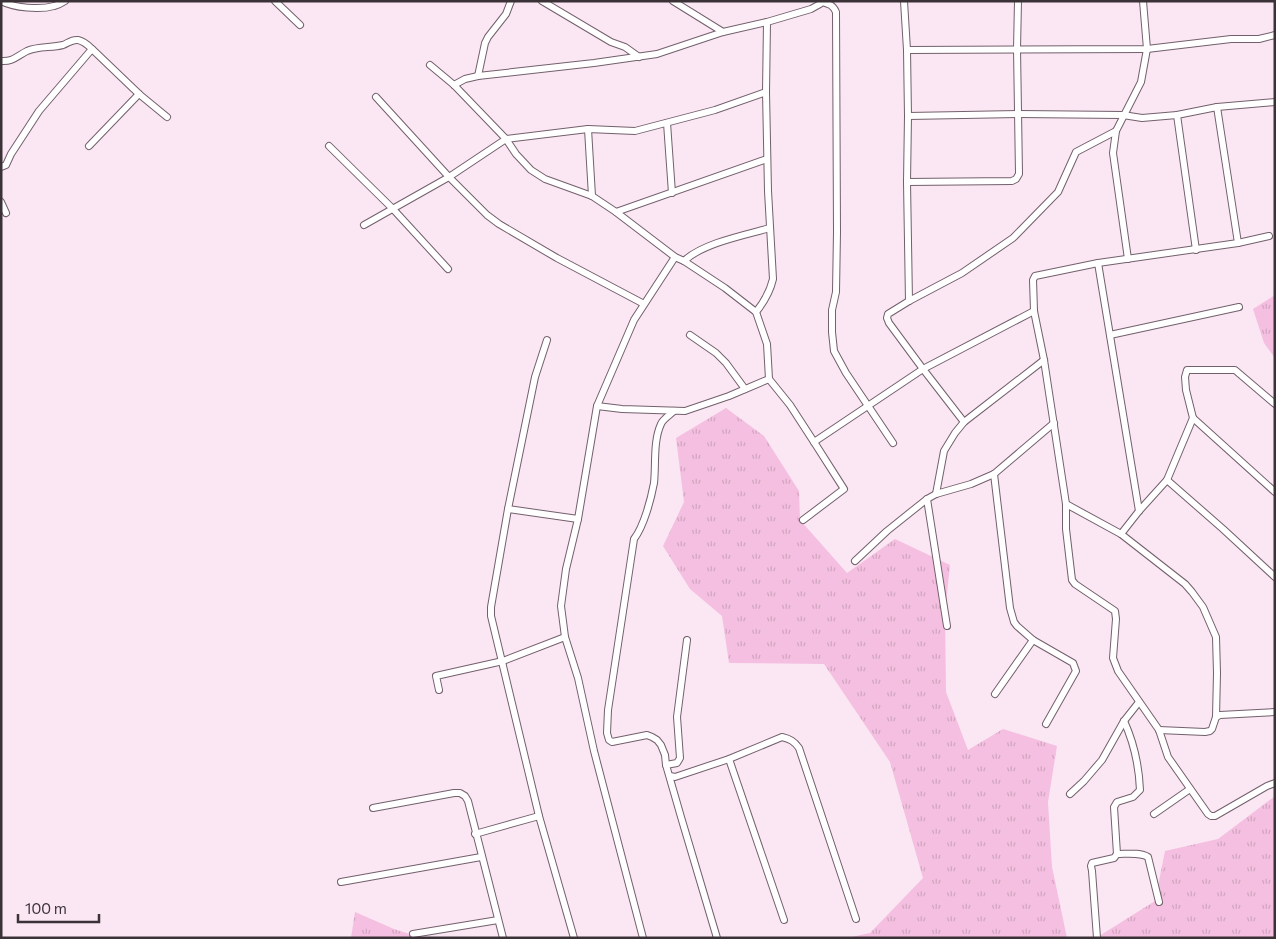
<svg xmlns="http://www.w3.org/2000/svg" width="1276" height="939" viewBox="0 0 1276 939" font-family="Commissioner,sans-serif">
<defs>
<pattern id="grass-tufts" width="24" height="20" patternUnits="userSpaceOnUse" patternTransform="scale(1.25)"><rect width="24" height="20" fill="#f4bfe0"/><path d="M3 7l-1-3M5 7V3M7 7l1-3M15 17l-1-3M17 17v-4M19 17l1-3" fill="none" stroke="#d2a5c1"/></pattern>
</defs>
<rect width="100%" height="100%" fill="#fbe6f3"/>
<g fill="url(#grass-tufts)">
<path d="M1275,295v63l-11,-15 -11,-34z"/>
<path d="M726,408l38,28 35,55 1,29 47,53 48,-34 55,26 -5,48 1,79 22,58 35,-21 54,17 -9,56 4,65 15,71h-220l23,-5 53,-55 -33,-116 -66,-98 -95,-1 -7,-47 -32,-27 -27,-43 21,-44 -8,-64z"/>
<path d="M1275,796v142h-179l59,-37 10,-50 53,-12z"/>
<path d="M355,912l39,17 28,9h-71z"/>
</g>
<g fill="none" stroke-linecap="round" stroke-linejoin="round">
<defs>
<g id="minor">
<path d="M1,1c13,7 39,9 53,5 4,-1 8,-3 11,-5"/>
<path d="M275,1l25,24"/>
<path d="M542,1l69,41 14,5 14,10"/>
<path d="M673,1l50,31"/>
<path d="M904,1l3,49 1,66 -1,66 2,119"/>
<path d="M822,2c7,2 11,3 14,10l1,220 -1,60 -4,18v22l2,19 12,22 47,70"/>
<path d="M907,50l240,-1 84,-10h28l16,-4"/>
<path d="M1,61c12,1 16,-5 26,-10 11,-5 24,-3 36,-6 5,-2 9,-6 15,-5 5,1 10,5 14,9"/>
<path d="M430,65l24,20 52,54 10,15 15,16 14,9 47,17 24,16 59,45 9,4 41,27 31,24 11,32 2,35 21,26 24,37 30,47 -41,31"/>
<path d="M478,76l7,-33 3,-6 18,-23 5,-13"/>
<path d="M454,85l11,-6 13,-3 116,-13 63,-9 66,-22 44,-10 44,-13 9,-5 2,-3"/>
<path d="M376,97l73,80 38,38 12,9 58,34 87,46"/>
<path d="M1217,107l21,136"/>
<path d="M1177,115l19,135"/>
<path d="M908,116l111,-2 104,1 19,3 35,-3 40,-8 58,-5"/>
<path d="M667,123l5,70"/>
<path d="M588,129l4,67"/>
<path d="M1116,131l-3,22 15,106"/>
<path d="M89,146l50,-52"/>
<path d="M329,146l64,63 55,60"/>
<path d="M1,167l5,-2 5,-11 28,-43 53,-62 47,45 28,23"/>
<path d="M907,182l105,-1 4,-2 3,-5 -2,-125 1,-48"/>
<path d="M1,202l5,11"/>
<path d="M616,212l151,-53"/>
<path d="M364,225l85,-48 57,-38 82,-10 47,2 80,-21 51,-18"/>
<path d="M1269,236l-31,7 -140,20 -63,13 -2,4 1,31 10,49 22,144v25l6,51 3,4 40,27 1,8 -3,39 5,13 41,59 9,27 40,57 3,2h4l52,-30 8,-3"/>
<path d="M684,261c19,-18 61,-26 86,-33"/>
<path d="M1098,263l41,248"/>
<path d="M756,312c8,-10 14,-20 17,-33l-5,-88 -2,-99 1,-70"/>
<path d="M690,335l26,18 10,10 19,26"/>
<path d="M1110,335l129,-28"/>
<path d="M547,340l-12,37 -27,132 -17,98v9l48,200 35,122"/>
<path d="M1275,404l-40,-34h-48l-2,7 1,13 7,28 82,74"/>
<path d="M597,406l25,3 63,2 44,-15 40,-17"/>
<path d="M674,411c-4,4 -11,8 -13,13 -8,17 -5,41 -7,59 -3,16 -10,43 -20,56l-26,171 -1,23 2,7 3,2 35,-7 5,2 5,3 4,5 4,10 1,10 15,52 36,121"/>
<path d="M964,422l-41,-53 -34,-46 -2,-5 1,-4 21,-13 53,-28 51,-35 45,-46 18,-40 40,-21 25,-49 6,-33 -4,-48"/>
<path d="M814,442l109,-73 111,-58"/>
<path d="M994,474l16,134 4,14 3,4 16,14 40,23 3,8 -30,53"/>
<path d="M1167,480l56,49 52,48"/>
<path d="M936,494l8,-43 11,-18 9,-11 80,-62"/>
<path d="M927,499l20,127"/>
<path d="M1066,504l55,30 64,50 7,8 11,15 13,30 1,36 -1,44 -4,12 -2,2 -5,1 -46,-2"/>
<path d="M508,509l70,10"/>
<path d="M1121,534l18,-23 28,-31 26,-62"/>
<path d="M855,561l32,-30 40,-32 9,-5 35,-10 23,-10 60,-51"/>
<path d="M439,690l-3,-14 67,-15 62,-24"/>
<path d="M995,694l38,-54"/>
<path d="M1216,717l4,-2 55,-3"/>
<path d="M729,759l55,161"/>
<path d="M666,765l11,-2 3,-5 -3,-41 10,-77"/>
<path d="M670,776l5,1 54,-18 53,-22c8,2 12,4 17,11l57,171"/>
<path d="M1070,794l14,-13 18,-21 22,-39 15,-19"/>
<path d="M373,808l81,-15h6l5,3 3,5 35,137"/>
<path d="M1154,814l36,-25"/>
<path d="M475,834l64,-18"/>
<path d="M1117,854l-3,-47 3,-5 16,-5 7,-7c-1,-24 -6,-47 -16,-69"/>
<path d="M341,882l140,-25"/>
<path d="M413,934l85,-14"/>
<path d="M643,938l-49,-187 -16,-73 -13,-41 -4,-31 5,-37 12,-50 19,-113 37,-86 41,-63"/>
<path d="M1097,938l-5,-67 -1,-5 1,-3 22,-5 3,-4c10,0 23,-2 31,3l11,45"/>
</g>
</defs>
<use href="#minor" stroke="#72606b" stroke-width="8"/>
<use href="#minor" stroke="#fff" stroke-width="6"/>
</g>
<rect width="1276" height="939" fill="none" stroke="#3a3237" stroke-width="5"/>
<path d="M18 914v8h81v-8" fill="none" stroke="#3a3237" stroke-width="2.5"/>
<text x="25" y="914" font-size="15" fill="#3a3237" stroke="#fbe6f3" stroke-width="4" paint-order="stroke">100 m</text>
</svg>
